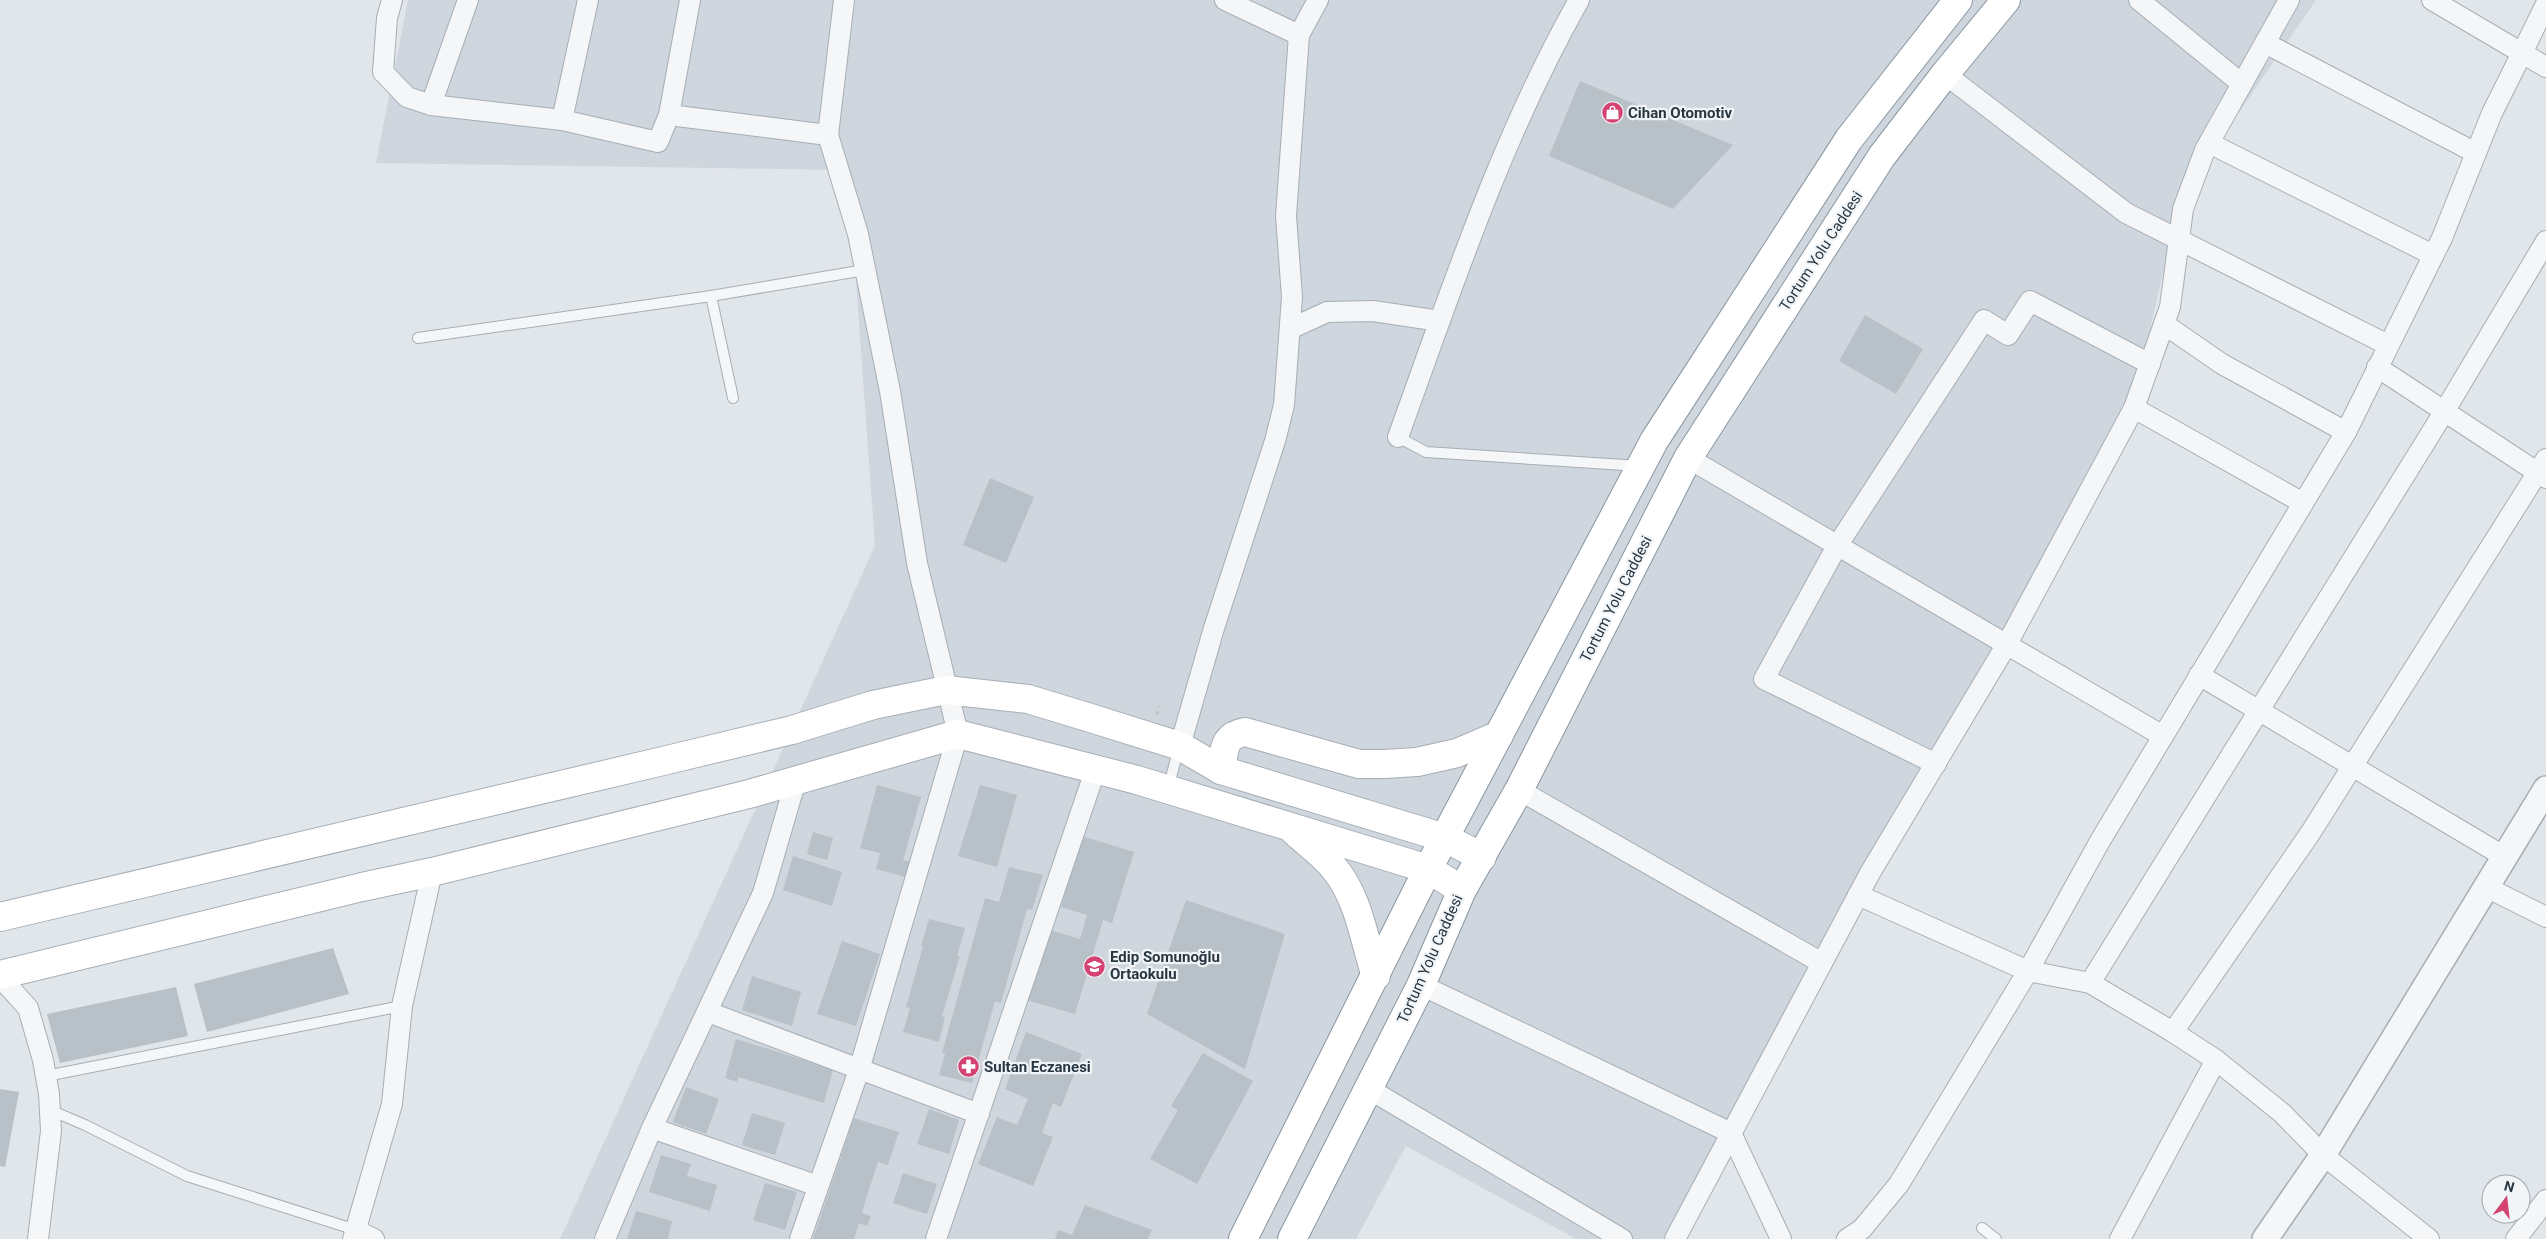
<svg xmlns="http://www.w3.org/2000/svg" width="2546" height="1239" viewBox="0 0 2546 1239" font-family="Roboto,sans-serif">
<rect width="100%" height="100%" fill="#e1e6ea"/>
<path fill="#cfd6dd" d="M408,0h1908l-136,198 -40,176 -465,865h-99l-170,-93 -50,93h-796l315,-693 -27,-376 -472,-7z"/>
<g fill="#b8c1c8">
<path d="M1580,81l153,64 -60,64 -124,-53z"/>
<path d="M1865,315l58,34 -27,45 -57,-33z"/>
<path d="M990,478l44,19 -28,66 -43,-18z"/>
<path d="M877,785l44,12 -18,63 13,3 -4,16 -36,-10 4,-16 -20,-5z"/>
<path d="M980,785l37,10 -20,72 -39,-11z"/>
<path d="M813,832l20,6 -6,22 -20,-6z"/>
<path d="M1082,836l52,16 -22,71 -9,-3 -28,94 -52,-15 21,-71 36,11 7,-24 -26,-8z"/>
<path d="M793,856l49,16 -10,34 -49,-16z"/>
<path d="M1009,867l34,8 -11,35 -5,-1 -26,94 -6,-2 -23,82 -33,-8 6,-21 -3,-1 43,-155 14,4z"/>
<path d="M1186,900l99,34 -40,135 -98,-55z"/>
<path d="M929,919l36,9 -8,28h3l-18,60 3,1 -6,25 -36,-10 7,-24 -4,-1 17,-60 -2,-1z"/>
<path d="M842,941l38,13 -24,72 -39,-12z"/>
<path d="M333,948l16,46 -142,38 -13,-48z"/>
<path d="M752,976l49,16 -9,34 -50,-16z"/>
<path d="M176,987l12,49 -128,27 -13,-49z"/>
<path d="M1026,1032l56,22 -21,53 -8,-4 -11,30 11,4 -20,49 -55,-22 19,-47 20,8 11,-26 -23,-10z"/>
<path d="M736,1039l97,30 -9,34 -86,-26 -1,5 -12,-4z"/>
<path d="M1203,1053l50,28 -56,103 -47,-25 28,-49 -7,-4z"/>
<path d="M686,1087l33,12 -13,35 -33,-12z"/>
<path d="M0,1089l19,3 -14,75 -5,-1z"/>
<path d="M929,1109l30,11 -10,34 -32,-10z"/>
<path d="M752,1113l33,10 -10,32 -33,-10z"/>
<path d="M854,1118l45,14 -11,33 -10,-3 -13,40 -3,11 9,3 -4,10 -8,-3 -5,16h-41z"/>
<path d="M661,1155l30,9 -4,12 30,9 -7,26 -61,-19z"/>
<path d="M903,1173l34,11 -10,30 -34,-11z"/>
<path d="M765,1183l32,9 -12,38 -32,-10z"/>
<path d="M1085,1205l67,25 -4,9h-93l3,-9 14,5z"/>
<path d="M636,1211l36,10 -4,18h-41z"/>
</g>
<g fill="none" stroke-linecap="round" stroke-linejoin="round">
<defs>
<g id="service">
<path d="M711,296l22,102"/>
<path d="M418,338l293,-42 154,-26"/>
<path d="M1398,437l28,15 214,14"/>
<path d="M1168,789l11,-42"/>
<path d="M46,1076l356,-70"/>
<path d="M50,1110l35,15 102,51 169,54"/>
<path d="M1982,1228l14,11"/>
</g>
<g id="minor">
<path d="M392,0l-5,18 -4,54 24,25 24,8"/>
<path d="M468,0l-37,105 131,15"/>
<path d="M588,0l-26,120 96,22 11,-27 21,-115"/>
<path d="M1225,0l74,35"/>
<path d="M2139,0l103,84"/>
<path d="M2546,4l-24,49 24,14"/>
<path d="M2265,43l211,110"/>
<path d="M1945,74l181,139 262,132"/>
<path d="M669,115l159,20 16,-135"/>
<path d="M2209,143l224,112"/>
<path d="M2164,324l58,40 124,68"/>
<path d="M1290,329l37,-17 46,-1 67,10"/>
<path d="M2377,367l169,111"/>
<path d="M2134,408l169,95"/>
<path d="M1398,437c54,-149 103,-299 181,-437"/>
<path d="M1688,458l475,278"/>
<path d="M2199,675l306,182"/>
<path d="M1180,746l34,-118 61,-187 9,-36 8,-108 -6,-81 13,-181 19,-35"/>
<path d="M1936,764l-172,-85 73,-133 147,-226 24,15 22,-34 120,63"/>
<path d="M1519,790l303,173"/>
<path d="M2486,887l60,30"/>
<path d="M1858,895l170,76 62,12 83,49 43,28 66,53 41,42 106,84"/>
<path d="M0,977l28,31 15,52 6,34 2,37 -13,108"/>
<path d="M2090,983l354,-571 102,-171"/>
<path d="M1421,985l310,148 50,106"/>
<path d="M708,1012l271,102"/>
<path d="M2173,1032l138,-200 235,-373"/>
<path d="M1369,1089l253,150"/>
<path d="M652,1128l166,58"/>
<path d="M356,1230l18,9"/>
<path d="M353,1239l39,-135 10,-98 30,-134"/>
<path d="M605,1239l47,-111 111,-235 33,-113"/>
<path d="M800,1239l59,-169 99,-336 -41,-171 -27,-172 -32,-157 -30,-99"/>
<path d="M936,1239l160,-471"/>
<path d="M1675,1239l195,-366 137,-229 127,-236 36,-101 13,-98 22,-59 84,-150"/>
<path d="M1847,1239l15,-10 37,-45 129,-213 72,-130 246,-409 96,-194 50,-125 30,-60 -90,-53"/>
<path d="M2120,1239l96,-179"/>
<path d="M2516,1239l30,-39"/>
</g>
<path id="tertiary" d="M2265,1239l58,-84 223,-366"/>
<g id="secondary">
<path d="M1221,770c4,-20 1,-34 24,-38l114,32h25l33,-2 40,-9 42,-18"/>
<path d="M1294,831c13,12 29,23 40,37 25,30 30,72 42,108"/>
<path d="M0,917l663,-156 129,-31 81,-25 73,-15 82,9 56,17 96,30 41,24 224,68 37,19"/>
<path d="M0,975l362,-88 70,-15 317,-78 209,-60 179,46 291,89 34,21"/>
</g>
<g id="trunk">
<path d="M1243,1239l185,-370 226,-428 195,-302 109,-139"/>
<path d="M1292,1239l129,-254 41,-95 57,-100 169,-332 194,-302 63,-82 61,-74"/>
</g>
</defs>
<use href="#service" stroke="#a6aeb5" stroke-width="12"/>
<use href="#minor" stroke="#a6aeb5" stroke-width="22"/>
<use href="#tertiary" stroke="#a6aeb5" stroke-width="28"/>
<use href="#secondary" stroke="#a6aeb5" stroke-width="30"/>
<use href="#trunk" stroke="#8897a2" stroke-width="30"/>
<path stroke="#bfc4c9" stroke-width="3" stroke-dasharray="4 4" stroke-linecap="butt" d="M1157,715l2,-9"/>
<use href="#service" stroke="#f4f6f8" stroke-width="10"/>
<use href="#minor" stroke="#f4f6f8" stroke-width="20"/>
<use href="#tertiary" stroke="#f4f6f8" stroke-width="25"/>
<use href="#secondary" stroke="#fff" stroke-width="28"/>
<use href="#trunk" stroke="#fff" stroke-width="28"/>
</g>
<defs>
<symbol id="shop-disc" viewBox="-11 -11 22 22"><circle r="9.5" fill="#d44271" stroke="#f1f5f8"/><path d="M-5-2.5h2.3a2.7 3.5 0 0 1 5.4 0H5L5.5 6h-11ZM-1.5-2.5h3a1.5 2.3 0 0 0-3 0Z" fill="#fff"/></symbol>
<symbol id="school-disc" viewBox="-11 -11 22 22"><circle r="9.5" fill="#d44271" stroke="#f1f5f8"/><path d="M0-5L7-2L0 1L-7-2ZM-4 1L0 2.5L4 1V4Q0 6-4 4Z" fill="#fff"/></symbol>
<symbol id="pharmacy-disc" viewBox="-11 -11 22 22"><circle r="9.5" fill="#d44271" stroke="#f1f5f8"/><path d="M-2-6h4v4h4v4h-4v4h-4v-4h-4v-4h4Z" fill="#fff"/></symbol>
</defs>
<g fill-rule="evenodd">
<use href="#shop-disc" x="1600" y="100" width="25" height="25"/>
<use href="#school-disc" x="1082" y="954" width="25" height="25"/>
<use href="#pharmacy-disc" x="956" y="1054" width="25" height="25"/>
</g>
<g text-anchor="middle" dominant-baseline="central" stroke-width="4.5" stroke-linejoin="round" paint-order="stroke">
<g font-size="15" font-weight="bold" fill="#293743" stroke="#f1f5f8" text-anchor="start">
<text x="1628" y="113">Cihan Otomotiv</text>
<text x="1110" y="957">Edip Somunoğlu<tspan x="1110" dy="17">Ortaokulu</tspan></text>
<text x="984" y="1067">Sultan Eczanesi</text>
</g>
<g font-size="15" fill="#293743" stroke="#f1f5f8">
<text transform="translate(1821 251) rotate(-57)">Tortum Yolu Caddesi</text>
<text transform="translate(1616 599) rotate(-63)">Tortum Yolu Caddesi</text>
<text transform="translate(1430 959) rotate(-66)">Tortum Yolu Caddesi</text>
</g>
</g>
<g transform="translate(2506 1199) rotate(15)"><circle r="24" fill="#f1f5f8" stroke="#a1a9b0"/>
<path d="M0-4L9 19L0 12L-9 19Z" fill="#d44271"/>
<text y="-8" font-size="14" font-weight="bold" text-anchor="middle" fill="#293743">N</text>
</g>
</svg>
